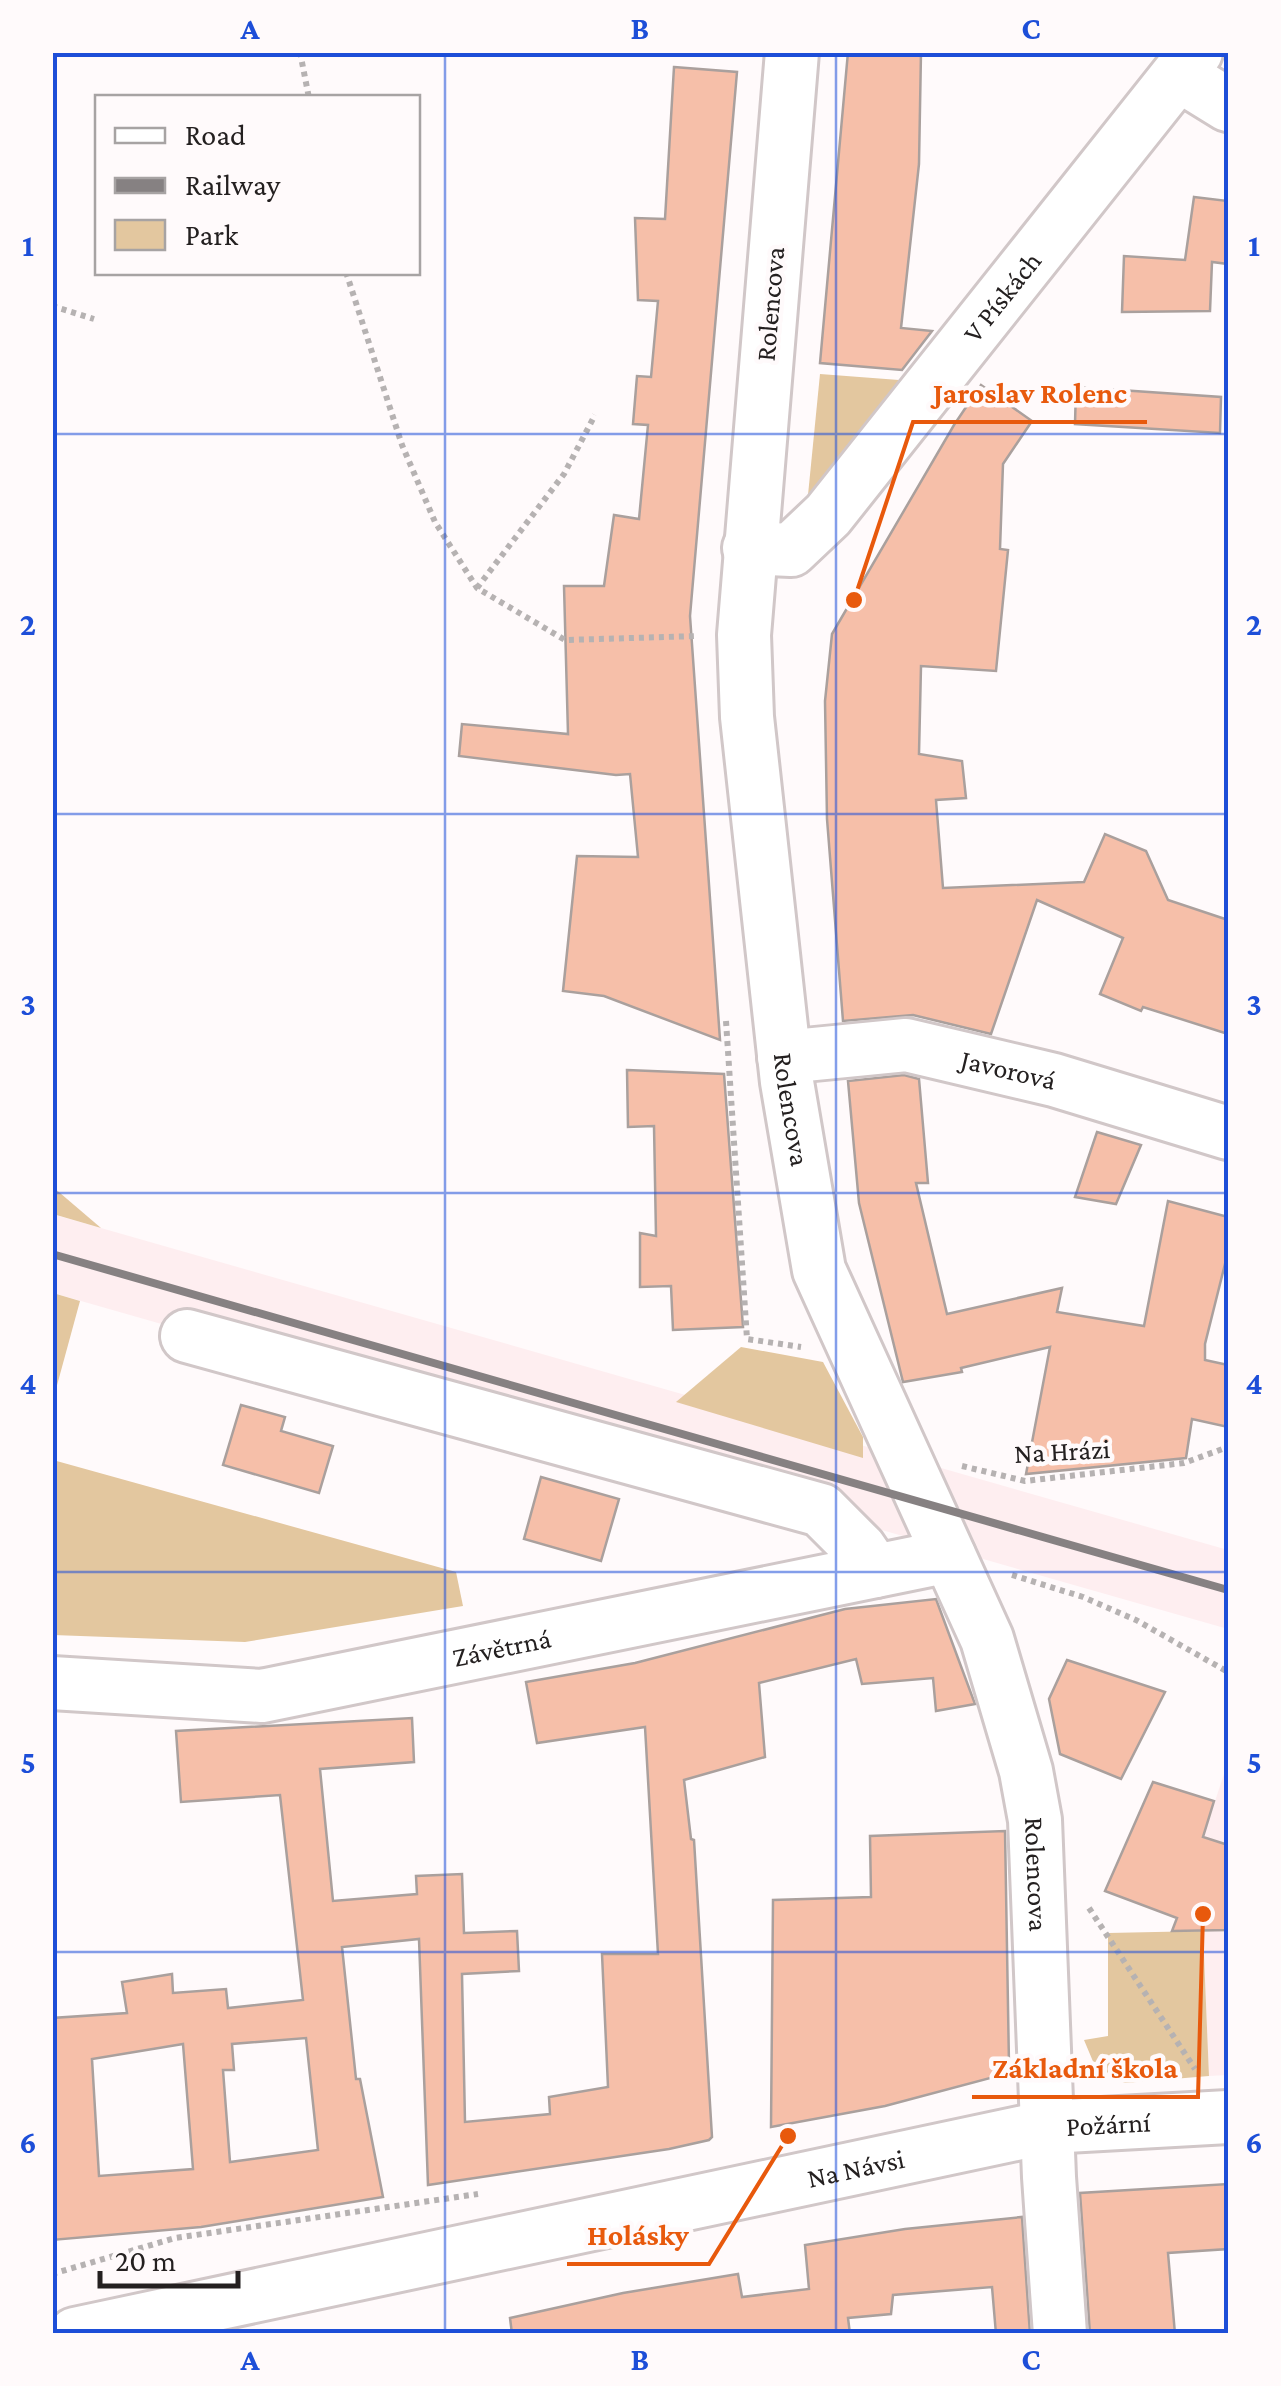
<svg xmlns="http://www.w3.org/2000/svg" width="1281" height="2386" viewBox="0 0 1281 2386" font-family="'Crimson Pro',serif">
<rect width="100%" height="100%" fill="#fffafb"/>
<g fill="#feeef0">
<path d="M52,1214l1176,336v79l-1175,-336z"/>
<path d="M1228,1762v313l-19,1 -6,-145h-31z"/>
</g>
<g fill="#e3c79f">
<path d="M820,374l79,6 -85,121 -7,4z"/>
<path d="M53,1187l48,41 -48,-14z"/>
<path d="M53,1293l27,8 -27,99 -1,-107z"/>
<path d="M741,1347l82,15 40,75v21l-187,-56z"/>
<path d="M53,1460l403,112 7,34 -218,36 -192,-7z"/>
<path d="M1203,1931l6,145 -84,7 -28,-12 -13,-31 24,-4v-103z"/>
</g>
<g fill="#f6bfa9" stroke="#aaa09d" stroke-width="2.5" fill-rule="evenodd">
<path d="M848,52h73l-2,112 -18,164 31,3 -30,39 -82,-7z"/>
<path d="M674,67l63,5 -47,544 30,424 -116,-44 -41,-5 14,-135 61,1 -8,-83 -14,1 -157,-19 3,-32 106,10 -4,-148h40l10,-71 25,4 9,-94 -15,-1 4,-48 14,1 7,-76 -20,-1 -3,-82 30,1z"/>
<path d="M1194,197l34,4v63l-16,-2 -2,49 -88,1 2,-56 61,4z"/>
<path d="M981,385l51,36 -29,43 -3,85 8,1 -12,121 -75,-5 -2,88 43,7 4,37 -30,2 7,88 141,-6 21,-48 41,17 22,49 60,20v114l-85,-27 -2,4 -41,-17 23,-56 -86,-38 -46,134 -78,-19 -70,6 -16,-202 -2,-118 7,-67 122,-209z"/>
<path d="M1076,387l145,10 -1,36 -145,-9z"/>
<path d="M627,1070l97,4 19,253 -70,3 -2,-44 -31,1v-54l16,3 -2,-110 -26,1z"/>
<path d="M904,1075l15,4 9,104h-12l31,131 115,-26 -5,24 87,14 24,-125 60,16v35l-23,92v16l23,5v62l-36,-8 -6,39 -160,16 24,-127 -89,21 1,4 -59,10 -44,-179 -11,-122z"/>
<path d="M1097,1132l44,13 -25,59 -41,-7z"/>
<path d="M241,1405l44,12 -4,14 52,15 -14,47 -96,-28z"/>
<path d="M541,1477l78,22 -18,62 -77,-22z"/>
<path d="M936,1599l39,105 -39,7 -3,-33 -71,6 -6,-25 -97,24 6,74 -81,23 7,59 3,1 18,297 -3,3 -40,9 -241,36 -9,-246 -77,8 14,132h4l23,118 -182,30 -149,13v-222l75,-5 -5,-31 50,-8 1,19 53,-4 2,19 75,-8 -23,-205 -99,7 -5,-71 236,-13 2,44 -94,7 13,132 84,-7 -1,-18 46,-2 2,59 53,-2 2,40 -57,3 3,148 85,-8 -1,-17 59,-10 -6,-133h56l-13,-227 -108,16 -11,-61 109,-19 210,-54zM306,2038l12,112 -88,12 -7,-92h11l-2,-26zM183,2044l10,125 -94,7 -7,-117z"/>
<path d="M1067,1660l98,32 -44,87 -61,-25 -11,-55z"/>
<path d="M1153,1782l61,19 -11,36 25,8v85l-56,1 5,-13 -72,-27z"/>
<path d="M1005,1831l4,234 -11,11 -113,30 -114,21 2,-227 98,-3 -1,-61z"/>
<path d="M1228,2184v65l-60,4 7,81h-85l-10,-141z"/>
<path d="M1022,2217l8,117h-34l-4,-47 -99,8 -2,19 -43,4 2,16h-338l-2,-16 113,-25 115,-19 4,23 67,-8 -4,-44 100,-16z"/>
</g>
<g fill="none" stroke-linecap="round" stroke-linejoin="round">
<defs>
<g id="minor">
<path id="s1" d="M792,52l-48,583 3,82 40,365 32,188 168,369 39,132 9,49 14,357 11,157"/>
<path d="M1181,76l47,29"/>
<path id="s2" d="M749,548l42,2 37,-35 368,-463"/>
<path id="s3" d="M784,1057l122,-12 148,35 174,53"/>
<path d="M187,1336l634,174 39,39 15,22"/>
<path id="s4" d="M52,1683l210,13 687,-140"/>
<path id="s5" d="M75,2334l973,-207 180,-10"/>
</g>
</defs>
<use href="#minor" stroke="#d1c7c8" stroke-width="58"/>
<g stroke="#b6b2b2" stroke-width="6" stroke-dasharray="5 5" stroke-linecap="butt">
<path d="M300,52l9,46"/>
<path d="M346,272l56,173 33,77 42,66 88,52 133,-4"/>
<path d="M52,306l42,13"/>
<path d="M477,588l87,-114 31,-59"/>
<path d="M726,1021l21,318 54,8"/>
<path d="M962,1466l63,15 159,-18 44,-16"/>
<path d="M1012,1575l71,22 53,23 92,52"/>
<path d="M1089,1908l106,161"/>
<path d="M52,2274l123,-36 303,-44"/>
</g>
<use href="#minor" stroke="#fff" stroke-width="52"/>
<path stroke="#868182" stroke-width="8" d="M52,1254l1176,336"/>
</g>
<path fill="none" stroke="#1d4ed8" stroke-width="2.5" stroke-opacity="0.55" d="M445,52v2282M836,52v2282M52,434h1176M52,814h1176M52,1193h1176M52,1572h1176M52,1952h1176"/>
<g text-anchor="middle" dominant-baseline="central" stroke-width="9" stroke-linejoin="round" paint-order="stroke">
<g font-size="28" fill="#242020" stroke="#fffafb">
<text stroke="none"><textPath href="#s2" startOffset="372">V Pískách</textPath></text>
<text transform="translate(770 304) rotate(-85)">Rolencova</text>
<text stroke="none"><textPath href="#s3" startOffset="228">Javorová</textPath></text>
<text stroke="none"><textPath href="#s1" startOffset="1062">Rolencova</textPath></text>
<text transform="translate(1062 1451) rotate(-3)">Na Hrázi</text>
<text stroke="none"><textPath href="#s4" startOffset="455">Závětrná</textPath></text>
<text stroke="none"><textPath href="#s1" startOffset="1872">Rolencova</textPath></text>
<text stroke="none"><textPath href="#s5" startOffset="1055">Požární</textPath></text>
<text stroke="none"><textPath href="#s5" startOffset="798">Na Návsi</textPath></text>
</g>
</g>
<path fill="none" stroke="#e8590c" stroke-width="4" d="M854 600L913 422H1147M1203 1914L1198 2097H972M788 2136L709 2264H567"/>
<g fill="#e8590c" stroke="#fffafb" stroke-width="4">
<circle cx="854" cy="600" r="10"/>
<circle cx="1203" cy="1914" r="10"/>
<circle cx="788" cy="2136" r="10"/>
</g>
<g font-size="30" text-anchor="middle" font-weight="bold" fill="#e8590c" stroke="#fffafb" stroke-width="9" stroke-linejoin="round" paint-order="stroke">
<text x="1030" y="403">Jaroslav Rolenc</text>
<text x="1085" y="2078">Základní škola</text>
<text x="638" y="2245">Holásky</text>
</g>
<rect width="1281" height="2386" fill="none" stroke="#fffafb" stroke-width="110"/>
<rect x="95" y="95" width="325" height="180" fill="#fffafb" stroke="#a7a3a3" stroke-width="2.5"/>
<rect x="115" y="128" width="50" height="15" fill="#ffffff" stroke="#a7a3a3" stroke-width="2.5"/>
<text x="185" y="145" font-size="30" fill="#242020">Road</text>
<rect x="115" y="178" width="50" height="15" fill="#868182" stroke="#a7a3a3" stroke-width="2.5"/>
<text x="185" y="195" font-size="30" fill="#242020">Railway</text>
<rect x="115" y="220" width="50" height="30" fill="#e3c79f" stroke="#a7a3a3" stroke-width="2.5"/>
<text x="185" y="245" font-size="30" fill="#242020">Park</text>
<path d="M100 2271v15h138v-15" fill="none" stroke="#242020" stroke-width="5"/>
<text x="115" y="2271" font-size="30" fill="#242020" stroke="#fffafb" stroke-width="8" paint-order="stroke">20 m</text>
<rect x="55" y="55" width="1171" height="2276" fill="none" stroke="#1d4ed8" stroke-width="4"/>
<g font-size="32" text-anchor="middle" font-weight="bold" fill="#1d4ed8">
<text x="250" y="39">A</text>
<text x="640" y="39">B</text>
<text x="1031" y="39">C</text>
<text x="28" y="256">1</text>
<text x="1254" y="256">1</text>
<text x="28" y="635">2</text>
<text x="1254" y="635">2</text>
<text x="28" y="1015">3</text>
<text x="1254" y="1015">3</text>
<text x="28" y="1394">4</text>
<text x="1254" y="1394">4</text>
<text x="28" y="1773">5</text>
<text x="1254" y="1773">5</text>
<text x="28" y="2153">6</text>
<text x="1254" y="2153">6</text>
<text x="250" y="2370">A</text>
<text x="640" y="2370">B</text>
<text x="1031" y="2370">C</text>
</g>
</svg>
